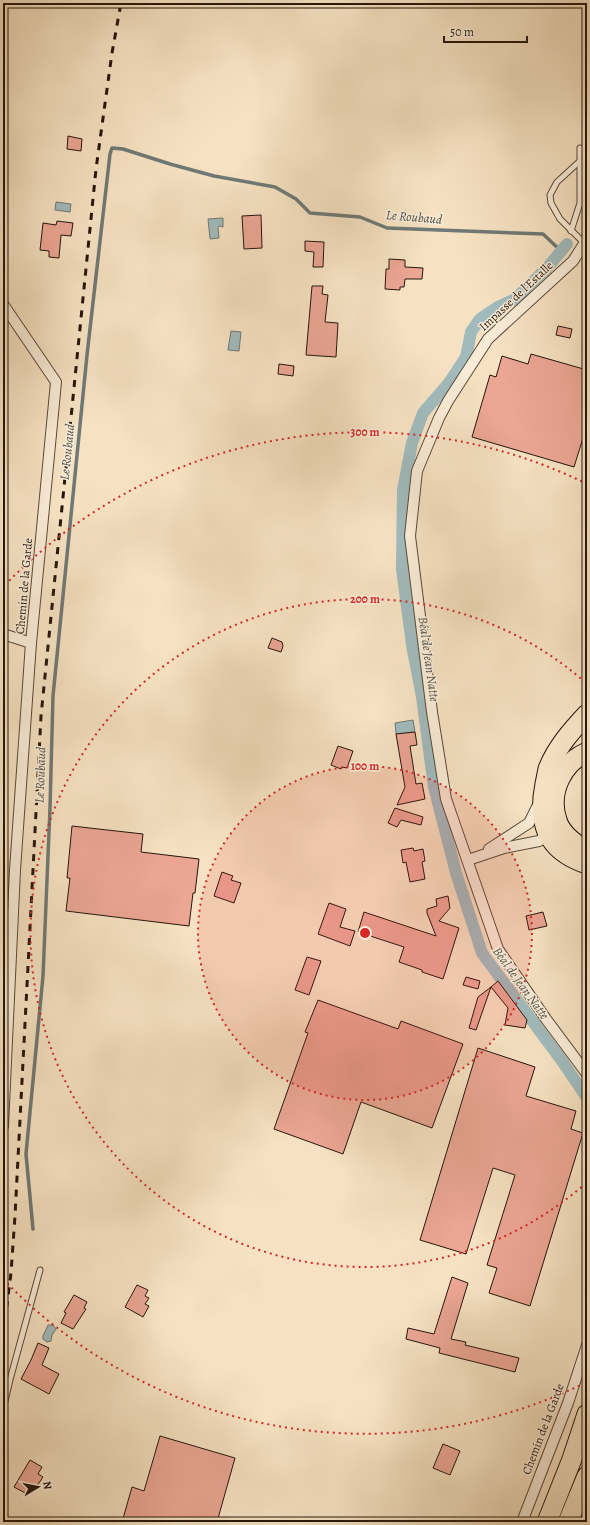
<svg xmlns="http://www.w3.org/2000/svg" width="590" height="1525" viewBox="0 0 590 1525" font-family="Alegreya,serif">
<rect width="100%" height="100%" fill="#f6e2c2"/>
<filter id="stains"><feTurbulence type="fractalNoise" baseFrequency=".005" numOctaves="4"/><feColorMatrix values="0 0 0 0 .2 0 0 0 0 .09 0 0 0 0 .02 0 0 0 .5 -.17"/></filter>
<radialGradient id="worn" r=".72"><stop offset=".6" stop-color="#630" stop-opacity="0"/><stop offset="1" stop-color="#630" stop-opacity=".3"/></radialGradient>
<g fill="#a1bbbd" stroke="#6f7976">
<path d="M56,202l15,2 -1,8 -15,-2z"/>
<path d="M223,218v9l-4,-1 -1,1 1,11 -9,1 -2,-20z"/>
<path d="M231,331l10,1 -2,19 -11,-1z"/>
<path d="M413,720l2,12 -19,2 -1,-11z"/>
<path d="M48,1325h5l3,4 -4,6 -1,6 -4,1 -4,-3v-3z"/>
</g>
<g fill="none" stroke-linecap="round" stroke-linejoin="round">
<path stroke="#6f7976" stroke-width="3.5" d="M33,1229l-7,-75 17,-178 7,-168 3,-112 34,-341 23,-201 2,-6 11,1 47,15 44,12 61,11 21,12 14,14 50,4 27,11 156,6 18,17"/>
<path stroke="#a1bbbd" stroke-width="12" d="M567,244l-20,24 -32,31 -17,8 -18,12 -9,13 -5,25 -17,26 -26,30 -11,30 -9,47 -1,79 10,76 10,52 12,90 22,86 26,80 80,108 25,37"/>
</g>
<g fill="#eba694" stroke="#25160b">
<path d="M68,136l14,3 -1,12 -14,-2z"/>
<path d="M261,215l1,33 -18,1 -2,-33z"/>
<path d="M57,221l16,2 -2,13 -10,-1 -2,23 -10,-1v-6l-9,-1 3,-27 13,2z"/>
<path d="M305,241l19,1 -1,25h-10l1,-15 -9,-1z"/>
<path d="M389,259l16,1v7l18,1 -1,11h-17l-1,8h-4v3l-15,-1 1,-20h3z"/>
<path d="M312,286h11l-1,8 6,1 -3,27 13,1 -2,34 -30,-2z"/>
<path d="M558,326l14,3 -2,9 -14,-3z"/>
<path d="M531,354l56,16v55l-13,42 -102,-30 18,-62 6,2 6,-21 26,8z"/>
<path d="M279,364l15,2 -1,10 -15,-2z"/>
<path d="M272,638l10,4 1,4 -2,6 -13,-4z"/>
<path d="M415,732l2,13 -7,1 6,38 6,-1 3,16 -28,6 8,-18 -9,-53z"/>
<path d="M338,746l15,5 -6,17 -5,-1 -1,2 -10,-4z"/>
<path d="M395,808l28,9 -2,8 -20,-5 -4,7 -9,-4z"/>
<path d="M72,826l71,8 -2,18 58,7 -4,34h-2l-4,33 -123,-15 4,-33h-3z"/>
<path d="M413,848l1,3 9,-2 2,12 -3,1 3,17 -15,3 -4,-20 -3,1 -2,-13z"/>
<path d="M222,872l11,4 -2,4 10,3 -7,20 -20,-7z"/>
<path d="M448,896l2,12 -11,13 20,7 -16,51 -21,-7v-2l-23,-8 5,-15 -46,-15 6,-20 72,24 -9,-23v-4l10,-3 -1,-7z"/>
<path d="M329,903l17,6 -6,18 15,4 -5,15 -32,-12z"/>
<path d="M543,912l4,14 -18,4 -3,-14z"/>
<path d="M307,957l14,4 -12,34 -14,-5z"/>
<path d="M466,977l14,4 -2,8 -15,-4z"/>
<path d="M498,981l29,39 -2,8 -20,-3 3,-17 -17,-21z"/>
<path d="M491,987l-15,43 -7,-2 9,-31z"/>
<path d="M318,1000l80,29 3,-8 62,23 -31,84 -71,-26 -18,52 -69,-25 34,-96 -3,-1z"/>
<path d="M478,1048l57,19 -9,29 50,15 -5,18 12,4 -53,173 -41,-13 8,-25 -10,-3 28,-90 -22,-7 -27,86 -46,-14z"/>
<path d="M452,1277l16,6 -17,56 15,3 -1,3 54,13 -4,14 -76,-19 1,-5 -34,-9 2,-11 26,6z"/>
<path d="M137,1285l11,5 -3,6 4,2 -4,6 4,2 -6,11 -18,-10z"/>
<path d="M74,1295l13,7 -3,6 2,1 -13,20 -12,-6 5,-10 -2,-1z"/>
<path d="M38,1343l11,5 -7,17 17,9 -10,20 -28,-15 10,-19z"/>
<path d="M160,1436l75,22 -18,64h-95l10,-35 12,4z"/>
<path d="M443,1444l17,7 -10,24 -17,-7z"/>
<path d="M30,1460l12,7 -4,7 5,3 -6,9 -4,-2 -6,10 -13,-7z"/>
</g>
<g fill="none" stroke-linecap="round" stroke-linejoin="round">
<defs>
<g id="lane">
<path d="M580,161l-23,21 -7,13 1,8 9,16 24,24"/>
<path d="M571,231l9,-28v-55"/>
<path d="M3,1409l8,-33 29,-106"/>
</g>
<g id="street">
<path d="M587,239l-14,22 -85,78 -40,62 -9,17 -22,53 -7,65 22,176 14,87 52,150 48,70 41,55"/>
<path d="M3,304l53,78 -25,261 -16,227 -12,256"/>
<path d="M3,634l28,9"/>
<path d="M489,849l40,-26 10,-20"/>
<path d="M468,860l36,-12 35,-7 12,-8"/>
<path d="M522,1522l46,-119 19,-58"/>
</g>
<g id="highway">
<path d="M587,714c-15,16 -31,34 -39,55 -1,5 -2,10 -3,15 -8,39 2,67 42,80"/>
<path d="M587,752c-25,11 -39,41 -30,68 4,14 18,24 30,31"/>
<path d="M547,1522l25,-63 15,-45"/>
<path d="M568,1522l19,-46"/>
</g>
</defs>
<use href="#lane" stroke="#594939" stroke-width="7"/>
<use href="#street" stroke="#594939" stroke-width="12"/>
<use href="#highway" stroke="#25160b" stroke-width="21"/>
<use href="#lane" stroke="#f9ecd7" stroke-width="5"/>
<use href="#street" stroke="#f9ecd7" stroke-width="10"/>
<use href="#highway" stroke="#f6e2c2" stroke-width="19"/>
<path stroke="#25160b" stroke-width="3" stroke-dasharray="7 7" stroke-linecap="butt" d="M3,1336l8,-63 4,-57 26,-500 55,-547 16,-116 9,-50"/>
</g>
<circle cx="365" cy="933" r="167" fill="#d62828" fill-opacity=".12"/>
<g fill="none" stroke="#d62828" stroke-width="2" stroke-dasharray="2 4">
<circle cx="365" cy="933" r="167"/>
<path d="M586 1183A334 334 0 1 1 586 683"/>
<path d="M585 1383A501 501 0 0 1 5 1281M5 585A501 501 0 0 1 585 483"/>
</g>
<g text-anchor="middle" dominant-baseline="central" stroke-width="3" stroke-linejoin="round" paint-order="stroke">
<g font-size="12" fill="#25160b" stroke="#f9ecd7">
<text transform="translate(516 296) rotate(-43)">Impasse de l'Estalle</text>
<text transform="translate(24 586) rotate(-85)">Chemin de la Garde</text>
<text transform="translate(543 1429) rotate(-69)">Chemin de la Garde</text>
</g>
<g font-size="13" font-style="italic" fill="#505049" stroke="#f9ecd7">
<text transform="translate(414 217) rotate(5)">Le Roubaud</text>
<text transform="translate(67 452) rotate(-84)">Le Roubaud</text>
<text transform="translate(429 659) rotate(82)">Béal de Jean Natte</text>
<text transform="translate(40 775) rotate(-88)">Le Roubaud</text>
<text transform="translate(521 983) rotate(54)">Béal de Jean Natte</text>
</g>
</g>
<circle cx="365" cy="933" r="6" fill="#d62828" stroke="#f9ecd7" stroke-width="2"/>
<g font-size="12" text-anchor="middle" font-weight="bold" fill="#d62828" stroke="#f9ecd7" stroke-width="3" stroke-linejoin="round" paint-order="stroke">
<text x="365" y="436">300 m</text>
<text x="365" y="603">200 m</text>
<text x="365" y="770">100 m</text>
</g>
<rect width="590" height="1525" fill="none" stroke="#f6e2c2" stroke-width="16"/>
<rect x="4" y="4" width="582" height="1517" fill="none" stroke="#25160b" stroke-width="2"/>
<rect x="8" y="8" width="574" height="1509" fill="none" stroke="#25160b"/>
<g transform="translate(38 1487) rotate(80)" stroke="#f9ecd7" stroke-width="3" paint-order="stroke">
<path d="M0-3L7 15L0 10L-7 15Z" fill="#25160b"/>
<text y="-6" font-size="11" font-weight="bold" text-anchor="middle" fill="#25160b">N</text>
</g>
<path d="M444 36v6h83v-6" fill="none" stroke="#25160b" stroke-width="2"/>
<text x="450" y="36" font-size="12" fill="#25160b" stroke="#f9ecd7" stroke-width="3" paint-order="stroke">50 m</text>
<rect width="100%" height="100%" filter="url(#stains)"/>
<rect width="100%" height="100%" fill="url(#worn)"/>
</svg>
